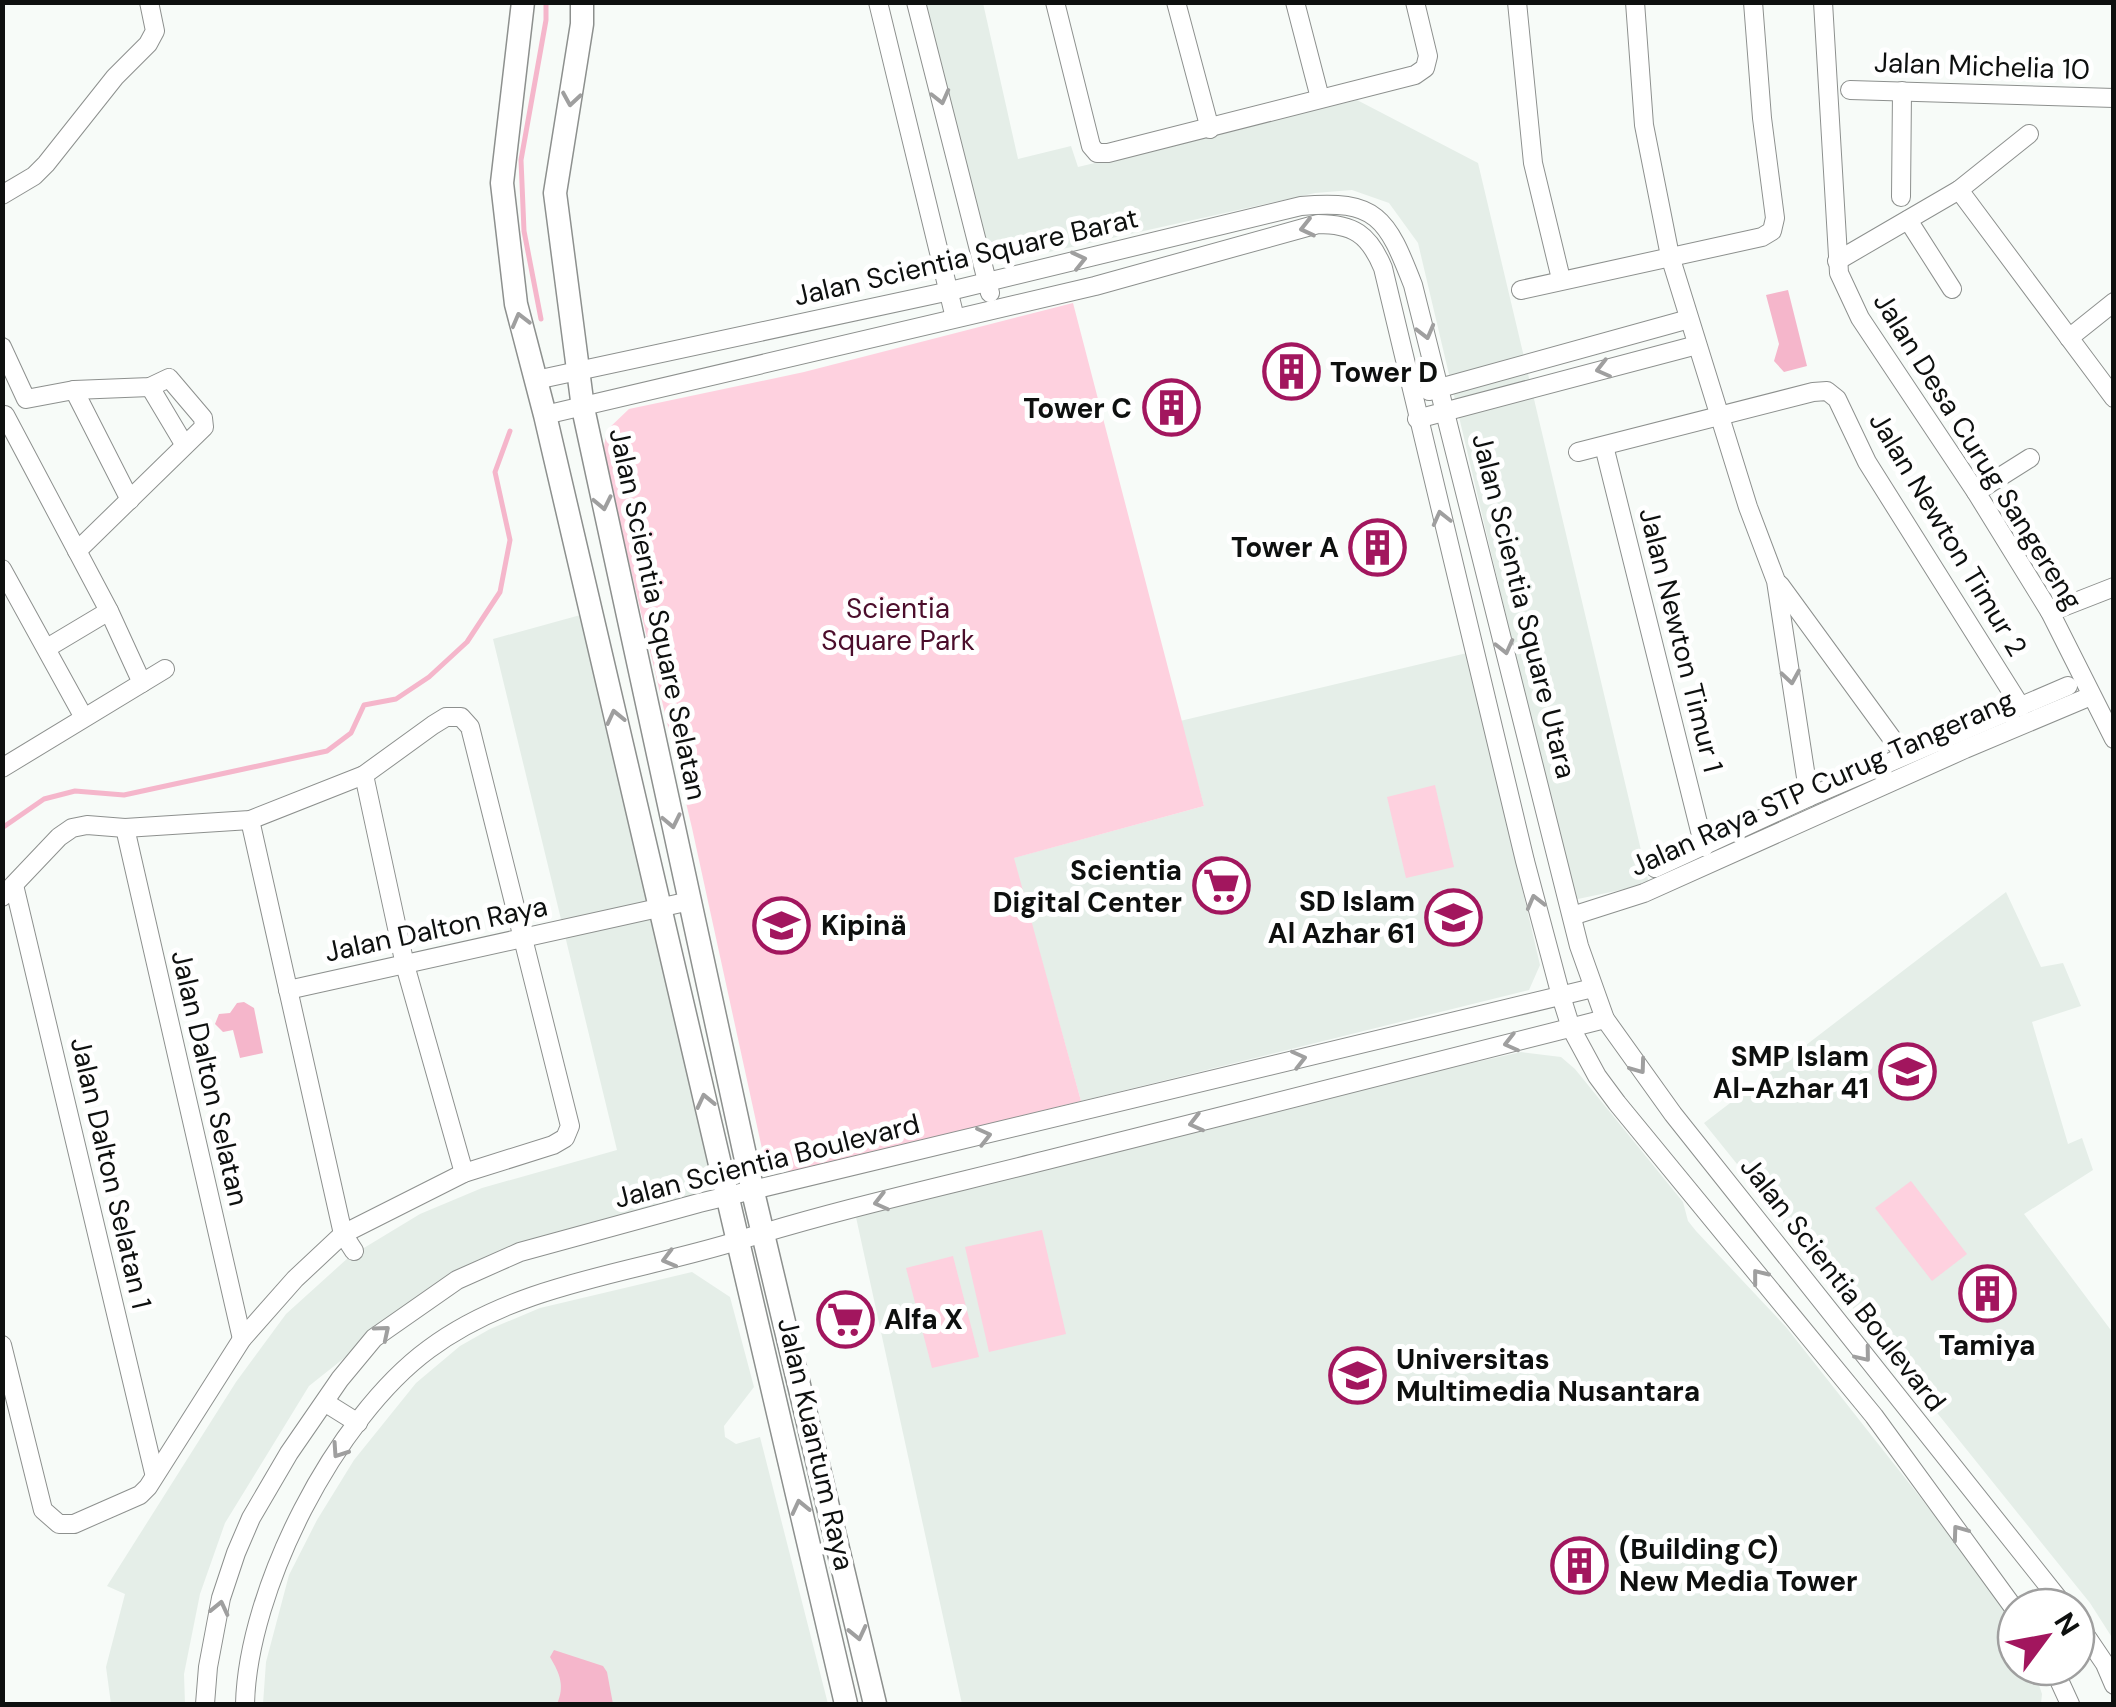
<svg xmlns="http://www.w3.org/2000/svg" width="2116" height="1707" viewBox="0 0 2116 1707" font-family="'DM Sans',sans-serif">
<rect width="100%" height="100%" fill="#f7fbf8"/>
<g fill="#e5eee8">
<path d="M920,3h63l35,156 53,-13 7,21 279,-67 121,63 171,721 -76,16 -155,-657 -29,-40 -37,-13 -37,3 -311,69 -25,-18z"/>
<path d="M584,614l58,232 68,324 -21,30 -177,47 -125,77 -78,62 -84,137 -25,71 -16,80 1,30h-74l-5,-37 19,-73 -18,-8 129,-204 50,-68 63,-57 71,-43 62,-26 135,-38 -124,-511z"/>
<path d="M1467,653l73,312 -11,25 -448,111 -68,-243 191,-52 -24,-85z"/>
<path d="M2006,892l35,75 22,-4 18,43 -49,16 36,122 14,-6 11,32 -69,44 89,119v306l-23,-36 -386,-480z"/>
<path d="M1521,1052l40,5 14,12 108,133 5,19 8,10 90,96 220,279 10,21v40h17l9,27 -1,10h-1079l-108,-496 290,-71z"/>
<path d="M692,1272l38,25 24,90 -30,39 1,11 11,7 24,-7 68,267h-565l3,-42 23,-87 28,-55 37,-60 62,-77 44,-37 30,-17 50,-21z"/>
</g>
<g fill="#fed1df">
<path d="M1073,303l131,503 -190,52 67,243 -290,71 -27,-14 -72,-330 -89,-376 4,-22 22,-21 175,-37z"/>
<path d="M1435,785l19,82 -48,11 -19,-81z"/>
<path d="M1911,1181l56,73 -35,27 -57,-73z"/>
<path d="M1042,1230l24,104 -77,18 -24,-105z"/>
<path d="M953,1256l26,101 -47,11 -26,-100z"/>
</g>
<g fill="#f5b6cb">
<path d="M1788,290l19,76 -23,6 -10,-11 5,-17 -13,-49z"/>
<path d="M244,1002l10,6 9,45 -23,5 -7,-28 -10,2 -8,-8 4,-10 11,-1 7,-10z"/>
<path d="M554,1650l49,16 4,6 6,32h-56c8,-18 3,-30 -7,-47z"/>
</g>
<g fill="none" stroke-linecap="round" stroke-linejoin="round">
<g stroke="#f5b6cb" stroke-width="5">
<path d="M541,319l-17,-88 -3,-71 25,-140v-18"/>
<path d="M2,828l42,-29 31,-8 49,4 203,-44 24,-18 13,-28 32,-6 33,-22 38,-35 33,-50 10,-52 -15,-68 15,-41"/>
</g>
<defs>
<g id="minor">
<path d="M878,2l77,316"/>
<path d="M916,2l74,291"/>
<path d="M1055,2l36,144 6,7h11l307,-78 10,-7 3,-12 -13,-54"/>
<path d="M1176,2l34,127"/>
<path d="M1295,2l25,96"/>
<path d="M1517,2l16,161 28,116"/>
<path d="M1635,2l9,123 26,131 78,251 28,74 33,216"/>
<path d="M1823,2l16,271 21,45 116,174 74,120 64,127"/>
<path d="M1850,90l264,8"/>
<path d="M1959,190l155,208"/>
<path d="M2,195l32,-19 12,-12 69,-87 33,-33 7,-13 -6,-29"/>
<path d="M1901,197l1,-106"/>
<path d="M1908,220l44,69"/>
<path d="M1837,261l122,-71 70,-56"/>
<path d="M1521,290l241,-53 10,-6 3,-13 -13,-100 -9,-116"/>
<path d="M2069,338l45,-36"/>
<path d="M2,347l24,52 48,-9 76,-3 19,-9 34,40 1,9 -127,124"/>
<path d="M536,380l414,-89 351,-85c76,-7 86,12 112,79l166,661 26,73 68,95 392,493"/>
<path d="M150,387l34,57"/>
<path d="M74,390l56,110"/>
<path d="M1429,391l260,-72"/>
<path d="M5,415l104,196 33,72"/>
<path d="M545,415l550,-129 223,-62c35,0 51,10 65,44l142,593 36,135 10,32 26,48 20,27 257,313 142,195"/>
<path d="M1417,419l280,-74"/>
<path d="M1604,446l100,401"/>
<path d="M1578,452l235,-60 14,-1 10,8 30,63 154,245"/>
<path d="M1976,492l54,-34"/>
<path d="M2,569l81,147"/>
<path d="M1780,585l124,170"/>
<path d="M2050,612l64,-25"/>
<path d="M47,648l62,-37"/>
<path d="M2,768l163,-99"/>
<path d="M364,775l41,190 59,208"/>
<path d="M250,820l93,414 11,17"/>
<path d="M125,828l117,511"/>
<path d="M1655,868l154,-71 259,-111"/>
<path d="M14,885l140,588"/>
<path d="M2,897l57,-60 13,-9 15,-3 38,3 125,-8 114,-45 69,-50 13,-8h15l9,10 100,399 -5,12 -12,7 -89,28 -121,61 -48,45 -53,60 -94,148 -8,8 -66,29h-15l-16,-14 -41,-165"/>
<path d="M1572,916l72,-23 321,-144 126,-53"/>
<path d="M288,990l402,-89"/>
<path d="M326,1403l32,20"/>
<path d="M2076,1621l29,43 9,21"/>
<path d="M2053,1667l17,37"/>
<path d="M205,1704l3,-37 13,-69 15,-45 15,-35 38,-65 51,-74 34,-41 83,-58 63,-28 179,-49 894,-215"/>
<path d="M245,1704c3,-115 90,-286 184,-355 89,-66 205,-76 308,-108 102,-32 207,-55 310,-81 186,-47 373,-93 558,-141"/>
</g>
<g id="tertiary">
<path d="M523,2l-21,181 14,121 29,111 301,1289"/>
<path d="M582,2v22l-27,169 28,215 170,784 122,512"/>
</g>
</defs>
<use href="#minor" stroke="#8d908e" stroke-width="20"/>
<use href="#tertiary" stroke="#8d908e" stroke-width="25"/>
<use href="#minor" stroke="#fff" stroke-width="18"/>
<use href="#tertiary" stroke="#fff" stroke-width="22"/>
</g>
<defs><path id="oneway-chevron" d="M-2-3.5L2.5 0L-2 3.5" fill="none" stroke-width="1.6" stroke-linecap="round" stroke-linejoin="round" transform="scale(2.5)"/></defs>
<g stroke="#9f9f9f">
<use href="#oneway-chevron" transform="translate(941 97) rotate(76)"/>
<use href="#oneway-chevron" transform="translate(571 99) rotate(99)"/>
<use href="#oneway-chevron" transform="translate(1307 228) rotate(167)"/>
<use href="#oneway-chevron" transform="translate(1079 260) rotate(-13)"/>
<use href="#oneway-chevron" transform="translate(520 320) rotate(-105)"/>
<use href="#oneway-chevron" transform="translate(1426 332) rotate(75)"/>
<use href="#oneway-chevron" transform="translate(1603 369) rotate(166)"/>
<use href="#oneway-chevron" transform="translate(603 503) rotate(78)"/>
<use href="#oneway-chevron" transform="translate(1441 518) rotate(-104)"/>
<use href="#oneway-chevron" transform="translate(1505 647) rotate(76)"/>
<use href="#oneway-chevron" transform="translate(1791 677) rotate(81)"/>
<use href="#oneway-chevron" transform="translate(615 717) rotate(-103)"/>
<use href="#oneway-chevron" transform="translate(672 821) rotate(78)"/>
<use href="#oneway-chevron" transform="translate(1535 902) rotate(-105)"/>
<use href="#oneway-chevron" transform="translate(1511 1043) rotate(166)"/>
<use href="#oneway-chevron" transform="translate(1299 1059) rotate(-14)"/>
<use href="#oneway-chevron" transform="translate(1639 1067) rotate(54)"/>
<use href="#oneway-chevron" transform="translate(705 1101) rotate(-103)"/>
<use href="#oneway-chevron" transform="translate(1196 1123) rotate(166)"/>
<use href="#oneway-chevron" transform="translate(984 1136) rotate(-14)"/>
<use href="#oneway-chevron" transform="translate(881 1202) rotate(166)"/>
<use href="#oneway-chevron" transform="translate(669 1259) rotate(165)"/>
<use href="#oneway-chevron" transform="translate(1759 1276) rotate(-128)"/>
<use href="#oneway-chevron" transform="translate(383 1332) rotate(-40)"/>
<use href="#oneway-chevron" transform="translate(1864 1355) rotate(51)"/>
<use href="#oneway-chevron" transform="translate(339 1451) rotate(124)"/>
<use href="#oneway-chevron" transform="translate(800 1507) rotate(-103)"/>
<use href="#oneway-chevron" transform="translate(1959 1532) rotate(-126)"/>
<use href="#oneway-chevron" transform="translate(220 1608) rotate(-77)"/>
<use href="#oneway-chevron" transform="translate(858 1633) rotate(77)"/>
</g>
<defs>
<symbol id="building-ring" viewBox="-11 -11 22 22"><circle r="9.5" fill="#fff" stroke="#a2165e" stroke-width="1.5"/><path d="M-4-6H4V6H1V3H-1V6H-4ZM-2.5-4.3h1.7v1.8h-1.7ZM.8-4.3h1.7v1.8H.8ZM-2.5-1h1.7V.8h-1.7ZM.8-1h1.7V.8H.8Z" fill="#a2165e"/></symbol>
<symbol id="supermarket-ring" viewBox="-11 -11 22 22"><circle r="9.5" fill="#fff" stroke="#a2165e" stroke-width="1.5"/><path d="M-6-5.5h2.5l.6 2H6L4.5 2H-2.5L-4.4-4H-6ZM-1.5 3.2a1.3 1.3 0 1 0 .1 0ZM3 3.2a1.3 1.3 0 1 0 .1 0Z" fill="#a2165e"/></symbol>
<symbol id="school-ring" viewBox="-11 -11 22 22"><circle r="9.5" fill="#fff" stroke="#a2165e" stroke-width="1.5"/><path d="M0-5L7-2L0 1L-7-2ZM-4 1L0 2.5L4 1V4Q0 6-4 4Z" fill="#a2165e"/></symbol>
<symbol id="university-ring" viewBox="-11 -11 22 22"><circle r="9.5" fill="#fff" stroke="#a2165e" stroke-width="1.5"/><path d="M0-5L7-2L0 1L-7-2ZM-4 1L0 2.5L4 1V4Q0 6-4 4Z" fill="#a2165e"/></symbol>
</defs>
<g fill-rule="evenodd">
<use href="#building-ring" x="1260" y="340" width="63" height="63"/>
<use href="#building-ring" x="1140" y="376" width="63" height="63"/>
<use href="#building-ring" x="1346" y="516" width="63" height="63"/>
<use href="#supermarket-ring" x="1190" y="854" width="63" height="63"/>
<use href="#school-ring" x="1422" y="886" width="63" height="63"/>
<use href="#school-ring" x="750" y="894" width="63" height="63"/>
<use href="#school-ring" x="1876" y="1040" width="63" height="63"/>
<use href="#building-ring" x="1956" y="1262" width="63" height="63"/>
<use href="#supermarket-ring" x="814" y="1288" width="63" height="63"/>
<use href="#university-ring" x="1326" y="1344" width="63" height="63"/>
<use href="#building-ring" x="1548" y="1534" width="63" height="63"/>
</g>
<g text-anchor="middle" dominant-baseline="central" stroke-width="10" stroke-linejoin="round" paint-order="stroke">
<g font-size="28" fill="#0e100f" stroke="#fff">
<text transform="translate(1982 66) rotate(2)">Jalan Michelia 10</text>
<text transform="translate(966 257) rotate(-13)">Jalan Scientia Square Barat</text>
<text transform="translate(1978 451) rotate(58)">Jalan Desa Curug Sangereng</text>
<text transform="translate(1948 534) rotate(59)">Jalan Newton Timur 2</text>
<text transform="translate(1524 606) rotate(76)">Jalan Scientia Square Utara</text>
<text transform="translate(658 614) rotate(78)">Jalan Scientia Square Selatan</text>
<text transform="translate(1681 640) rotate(76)">Jalan Newton Timur 1</text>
<text transform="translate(1822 783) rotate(-24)">Jalan Raya STP Curug Tangerang</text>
<text transform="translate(436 929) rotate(-12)">Jalan Dalton Raya</text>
<text transform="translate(210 1078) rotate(77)">Jalan Dalton Selatan</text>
<text transform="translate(767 1161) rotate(-14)">Jalan Scientia Boulevard</text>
<text transform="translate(111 1173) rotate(77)">Jalan Dalton Selatan 1</text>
<text transform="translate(1843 1284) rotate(52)">Jalan Scientia Boulevard</text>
<text transform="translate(816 1444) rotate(77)">Jalan Kuantum Raya</text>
</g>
<g font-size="28" font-weight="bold" fill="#0e100f" stroke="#fff" text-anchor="start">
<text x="1330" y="372">Tower D</text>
<text x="1132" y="408" text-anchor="end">Tower C</text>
<text x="1339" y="547" text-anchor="end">Tower A</text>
<text x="1182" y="870" text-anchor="end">Scientia<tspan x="1182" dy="32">Digital Center</tspan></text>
<text x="1415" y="901" text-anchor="end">SD Islam<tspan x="1415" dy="32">Al Azhar 61</tspan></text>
<text x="821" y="925">Kipinä</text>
<text x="1869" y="1056" text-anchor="end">SMP Islam<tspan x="1869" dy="32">Al-Azhar 41</tspan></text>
<text x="884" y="1319">Alfa X</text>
<text x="1987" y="1345" text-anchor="middle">Tamiya</text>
<text x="1396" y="1359">Universitas<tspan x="1396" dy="32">Multimedia Nusantara</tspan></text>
<text x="1619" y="1549">(Building C)<tspan x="1619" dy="32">New Media Tower</tspan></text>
</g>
<g font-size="28" fill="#4b0d2b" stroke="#fff">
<text x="898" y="608">Scientia<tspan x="898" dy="32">Square Park</tspan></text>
</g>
</g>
<rect width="2116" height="1707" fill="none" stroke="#0e100f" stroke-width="10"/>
<g transform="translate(2046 1637) rotate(58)"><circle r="48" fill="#ffffff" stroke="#9f9f9f" stroke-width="2.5"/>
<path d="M0-8L18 38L0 25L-18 38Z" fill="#a2165e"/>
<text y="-15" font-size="28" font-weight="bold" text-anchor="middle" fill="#0e100f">N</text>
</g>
</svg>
